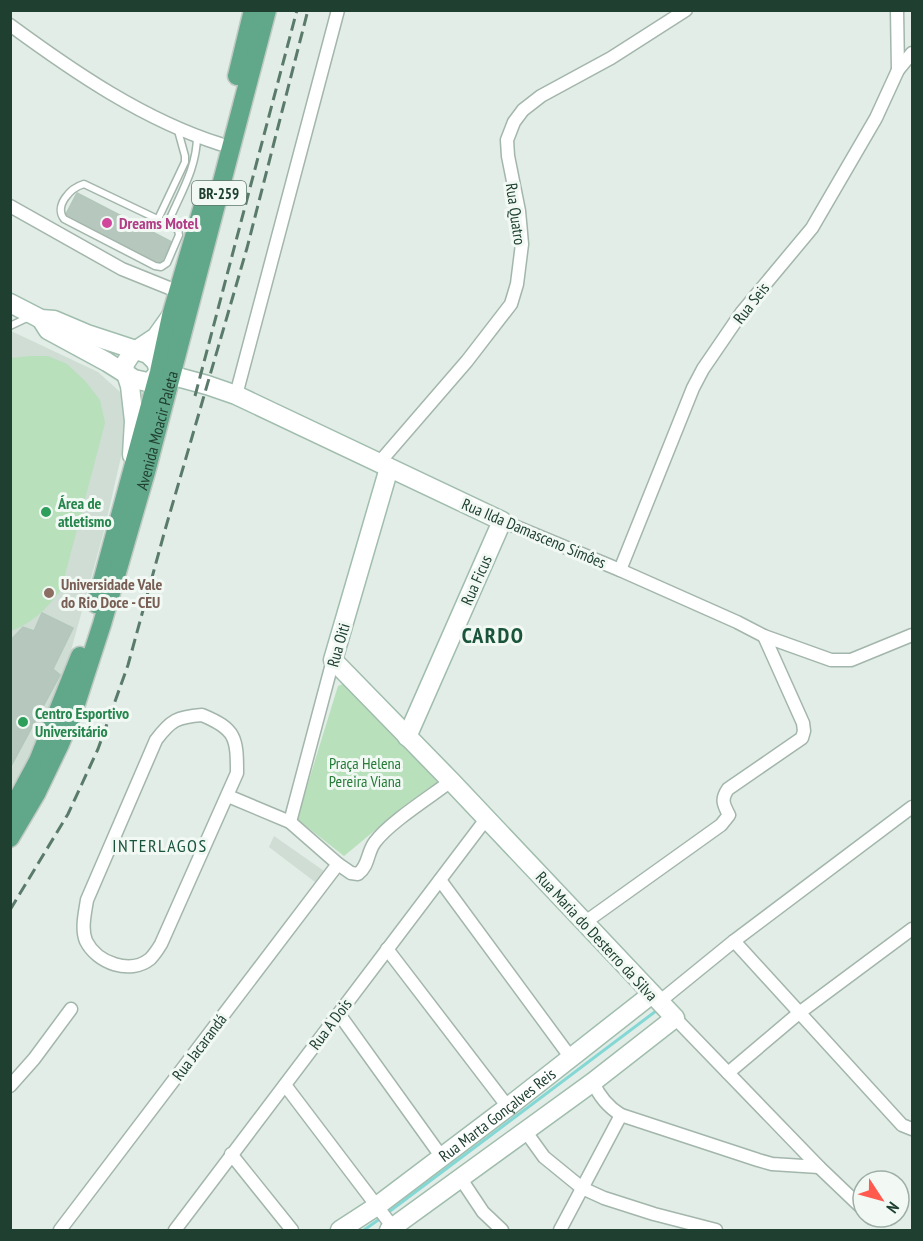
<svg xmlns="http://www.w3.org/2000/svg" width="923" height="1241" viewBox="0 0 923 1241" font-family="'PT Sans Narrow',sans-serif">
<rect width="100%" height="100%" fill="#e1ede6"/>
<g fill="#cfddd4">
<path d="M11,331l87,41 22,20 5,28 -1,24 -20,87 -34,123 -24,69 -35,71z"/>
<path d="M274,836l50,35 -9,11 -46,-35z"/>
</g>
<g fill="#b7e0bb">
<path d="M30,356h18l19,8 18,17 15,19 5,23 -44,167c-15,19 -27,32 -50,41v-273z"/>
<path d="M348,682l98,99 -37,21 -65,54 -47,-37 41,-133z"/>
</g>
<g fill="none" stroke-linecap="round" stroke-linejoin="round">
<g stroke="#83d8d6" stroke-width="3">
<path d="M386,1214l270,-203"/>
<path d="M364,1230l17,-12"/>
</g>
</g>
<g fill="#b6c8be" stroke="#b3c7bb" stroke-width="1.5">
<path d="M77,193l95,49 -12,23 -95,-49z"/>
<path d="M42,613l31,15 -20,41 7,6 -50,93v-127l13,-14 11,4z"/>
</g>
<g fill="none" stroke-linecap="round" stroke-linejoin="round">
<defs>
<g id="lane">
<path d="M84,184l88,42 6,4 1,5 -12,28 -6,4 -6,-1 -91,-47c-10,-13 6,-31 20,-35z"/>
<path d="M158,219l27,-57v-6l-8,-29"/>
<path d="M168,223c12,-29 29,-55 29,-87"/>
<path d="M10,326l19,-9"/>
</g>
<g id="street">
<path d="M897,10l1,60"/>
<path d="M10,25c64,47 134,95 210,119"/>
<path d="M10,206l112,63 57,23"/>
<path d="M236,395l102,-385"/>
<path d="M378,464l89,-103 44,-57 6,-20 5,-40 -3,-33 -11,-55 -1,-16 7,-18 9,-12 18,-14 70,-38 75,-48"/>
<path d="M502,521l118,49 117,52 27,14 67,24h20l61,-25"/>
<path d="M620,570l73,-182 10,-19 39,-57 70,-84 64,-110 22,-48 14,-17"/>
<path d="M202,715c34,14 35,23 35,58l-76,171c-3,5 -7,11 -11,15 -20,16 -53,4 -64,-18 -5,-12 -1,-28 1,-41l69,-160c15,-20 21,-23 46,-25z"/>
<path d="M228,796l62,26 48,42 13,9 7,1c11,-8 9,-22 17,-32 15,-20 55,-45 76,-61"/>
<path d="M290,822l43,-162"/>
<path d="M440,880l131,178"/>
<path d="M584,923l137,-98 8,-10c-6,-11 -8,-16 -1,-26l74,-51 2,-7 -1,-8 -39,-87"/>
<path d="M734,941l168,184 10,4"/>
<path d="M387,949l121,158"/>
<path d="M659,1002l75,-61 178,-134"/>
<path d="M339,1014l102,142"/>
<path d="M675,1018l144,149 44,42"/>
<path d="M728,1073l71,-60 113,-84"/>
<path d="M593,1082c6,14 15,25 28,33l137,45 14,4 47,3"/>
<path d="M285,1085l110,145"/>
<path d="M10,1086l24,-27 37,-50"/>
<path d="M526,1132l18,25 38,31 22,10 50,16 62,16"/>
<path d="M231,1154l61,76"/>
<path d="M461,1179l22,33 19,18"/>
<path d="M870,1217l1,1"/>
<path d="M60,1230l278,-366"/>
<path d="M175,1230l311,-411"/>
<path d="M560,1230l61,-115"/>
</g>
<g id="secondary">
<path d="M10,303l31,16 13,1 33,14 61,20 8,8 3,10"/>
<path d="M41,319l7,11 59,32 27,17 13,3 5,-2 7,-8"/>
<path d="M159,372l48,13 29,10 266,126 -95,216"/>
<path d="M132,455l2,-34 -4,-35 -6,-19 2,-5 6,-9 24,-16 15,-21"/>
<path id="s1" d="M340,1230l37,-24 131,-99 144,-113"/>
<path d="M389,1230l204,-148 82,-64 -224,-237 -118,-121 56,-192"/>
</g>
<g id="primary">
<path d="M237,76l16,-66"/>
<path d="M96,604l63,-232 12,-56 33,-114"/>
<path d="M10,813l28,-52 42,-105"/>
<path id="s2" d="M10,838l26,-44 24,-50 15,-37 27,-83 44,-152 121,-462"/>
</g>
</defs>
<use href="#lane" stroke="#a3b6ac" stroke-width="9"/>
<use href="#street" stroke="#a3b6ac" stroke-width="15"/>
<use href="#secondary" stroke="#a1bdae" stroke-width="21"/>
<use href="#primary" stroke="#c0cac5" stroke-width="21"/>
<use href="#lane" stroke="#fff" stroke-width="6"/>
<use href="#street" stroke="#fff" stroke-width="12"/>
<use href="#secondary" stroke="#fff" stroke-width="18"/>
<use href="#primary" stroke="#61a789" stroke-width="18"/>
<g stroke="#5a7b6c" stroke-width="3" stroke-dasharray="12 6" stroke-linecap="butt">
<path d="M195,396l102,-386"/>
<path d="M10,910l58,-96 30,-65 30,-84 37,-135 82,-282 61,-238"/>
</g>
</g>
<circle fill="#d1479c" stroke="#f2f9f4" stroke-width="2" cx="107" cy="223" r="6"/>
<g fill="#2e9e5b" stroke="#f2f9f4" stroke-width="2">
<circle cx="46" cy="512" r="6"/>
<circle cx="23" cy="722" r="6"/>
</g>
<circle fill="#8d6e63" stroke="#f2f9f4" stroke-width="2" cx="49" cy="593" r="6"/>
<g text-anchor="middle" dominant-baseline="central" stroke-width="6" stroke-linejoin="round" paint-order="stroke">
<rect fill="#f2f9f4" stroke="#5e786c" stroke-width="1.5" x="192" y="181" width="54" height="24" rx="4.5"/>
<g font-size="15" font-weight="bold" fill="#1f4031">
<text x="219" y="193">BR-259</text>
</g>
<g font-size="16" fill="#1f4031" stroke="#f2f9f4">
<text transform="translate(516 214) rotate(82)">Rua Quatro</text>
<text transform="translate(751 303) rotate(-52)">Rua Seis</text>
<text stroke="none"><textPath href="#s2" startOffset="435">Avenida Moacir Paleta</textPath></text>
<text transform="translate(534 533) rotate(23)">Rua Ilda Damasceno Simôes</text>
<text transform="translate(476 580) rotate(-66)">Rua Ficus</text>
<text transform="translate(338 645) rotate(-74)">Rua Oiti</text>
<text transform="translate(597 936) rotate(47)">Rua Maria do Desterro da Silva</text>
<text transform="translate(330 1024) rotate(-53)">Rua A Dois</text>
<text transform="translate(199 1047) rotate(-53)">Rua Jacarandá</text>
<text stroke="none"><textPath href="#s1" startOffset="195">Rua Marta Gonçalves Reis</textPath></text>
</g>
<g font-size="16" font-weight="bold" fill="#b23c85" stroke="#f2f9f4" text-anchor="start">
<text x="119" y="223">Dreams Motel</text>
</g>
<g font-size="16" font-weight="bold" fill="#27864d" stroke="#f2f9f4" text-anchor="start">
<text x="58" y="503">Área de<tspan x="58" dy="18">atletismo</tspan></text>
<text x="35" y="713">Centro Esportivo<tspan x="35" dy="18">Universitário</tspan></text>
</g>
<g font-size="16" font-weight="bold" fill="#785e54" stroke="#f2f9f4" text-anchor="start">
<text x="61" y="584">Universidade Vale<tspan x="61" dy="18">do Rio Doce - CEU</tspan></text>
</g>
<g font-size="16" fill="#257b37" stroke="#f2f9f4">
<text x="365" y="763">Praça Helena<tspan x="365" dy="18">Pereira Viana</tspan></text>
</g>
<g font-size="18" letter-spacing="1.5" fill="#19543b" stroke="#f2f9f4">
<text x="160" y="845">INTERLAGOS</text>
</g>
<g font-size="22" font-weight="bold" letter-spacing="1.5" fill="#19543b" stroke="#f2f9f4">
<text x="493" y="635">CARDO</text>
</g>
</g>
<rect width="923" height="1241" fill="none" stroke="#1f4031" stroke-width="24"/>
<g transform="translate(881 1199) rotate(126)"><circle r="28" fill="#f2f9f4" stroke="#9eafa6" stroke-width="1.5"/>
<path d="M0-4.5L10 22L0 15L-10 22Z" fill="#ff5a4d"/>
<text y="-9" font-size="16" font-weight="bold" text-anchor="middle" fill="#1f4031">N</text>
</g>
</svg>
